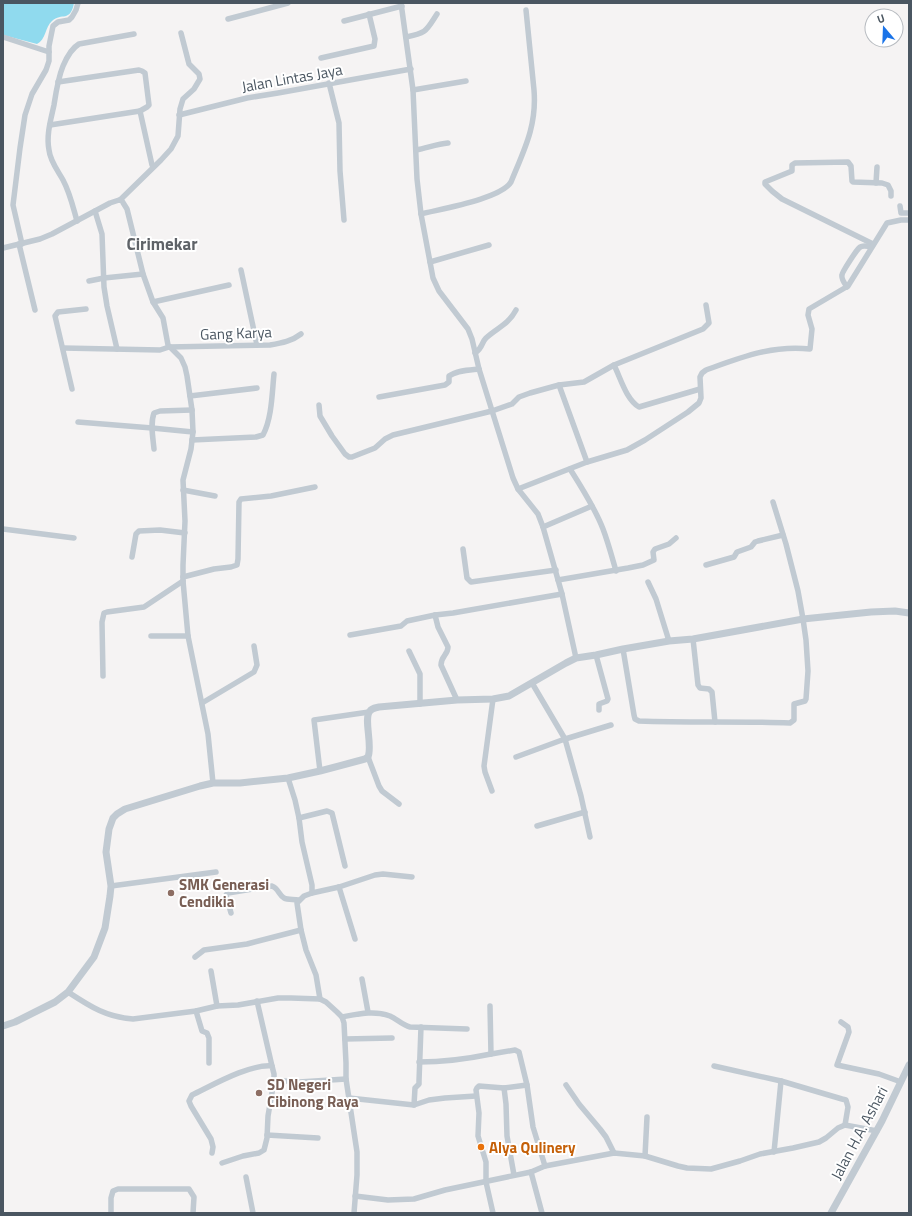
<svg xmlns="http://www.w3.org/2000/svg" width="912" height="1216" viewBox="0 0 912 1216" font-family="'Titillium Web',sans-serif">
<rect width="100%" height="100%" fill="#f5f3f3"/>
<path fill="#90daee" d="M3,3h71c-4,20 -12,9 -22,18 -7,6 -6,19 -15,23l-34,-9z"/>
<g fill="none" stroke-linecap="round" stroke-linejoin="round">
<g stroke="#c1cad2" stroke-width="5.5">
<path d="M401,3l12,87 4,89 4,35 12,64 6,13 29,38 4,10 7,30 34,109 5,11 20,25 5,13 19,67 14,64"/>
<path d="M228,19l60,-16"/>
<path d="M344,21l58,-15"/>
<path d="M3,37l46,15"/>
<path d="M406,37c21,-4 20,-6 31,-23"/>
<path d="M321,58l53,-12 1,-7 -6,-25"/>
<path d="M58,82l81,-12 3,1 3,2 4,32 -2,2 -7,4 12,54"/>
<path d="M329,83l10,40 1,48 4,49"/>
<path d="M413,90l53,-9"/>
<path d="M179,115l68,-17 31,-5 133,-24"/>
<path d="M50,125l90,-14"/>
<path d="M416,150c11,-2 21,-6 32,-7"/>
<path d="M876,183l1,-16"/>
<path d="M120,200l41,-40 10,-11 7,-13 2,-27 3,-10 11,-10 6,-10 -1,-5 -10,-10 -8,-31"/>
<path d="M900,206l1,7h8"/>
<path d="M95,211l7,23 2,53 3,19 10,43"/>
<path d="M421,214c19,-5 80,-15 90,-32 13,-32 26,-56 23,-92l-8,-80"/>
<path d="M77,221c-4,-14 -7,-28 -14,-41 -5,-9 -13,-19 -14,-30 -3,-15 2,-31 5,-45 2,-13 4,-27 9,-39 3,-7 9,-18 16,-22l55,-10"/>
<path d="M19,244l16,66"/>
<path d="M22,244l-9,-39 7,-57 5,-33 7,-21 14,-24 3,-9v-15l4,-20 5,-4 11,-2 3,-3 4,-7 2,-7"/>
<path d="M873,244l-91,-45 -10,-8 -7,-7v-2l27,-11v-6l3,-2 53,-1 3,4 1,15 1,1 29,1 6,2 3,6v5"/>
<path d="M3,248l37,-9 12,-5 58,-31 9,-3 3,1 5,8 16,65 10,28 10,16 5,27 13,13 4,9 2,9 5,34 1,22 -2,17 -8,31 2,41 -2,44v16l5,55 20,98 5,49"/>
<path d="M430,262l59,-17"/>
<path d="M241,270l16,75"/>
<path d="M89,281l15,-3 39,-4"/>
<path d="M847,287c-2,-3 -6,-8 -5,-12 0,-3 14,-24 17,-27 3,-3 8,-2 12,-1"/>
<path d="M153,302l76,-17"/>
<path d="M63,348l97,2 9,-3 101,-2c12,-2 22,-4 31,-11"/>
<path d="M475,353c8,-5 6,-10 11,-15 12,-11 22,-13 30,-28"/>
<path d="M614,365c7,14 12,34 25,42l61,-18"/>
<path d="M559,385l28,77"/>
<path d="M72,389l-17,-73 3,-4 28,-3"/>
<path d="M190,396l67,-8"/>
<path d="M379,397l66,-12 4,-3v-6c8,-6 20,-6 30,-7"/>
<path d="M319,405l1,11 12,20 13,18 4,3h3l23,-9 10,-9 8,-4 99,-24 20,-7 7,-7 11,-4 29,-8 25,-3 30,-17 89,-36 6,-6 -3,-18"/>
<path d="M78,422l74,6 41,4"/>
<path d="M192,440l64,-3 7,-2c9,-17 9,-42 11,-61"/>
<path d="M154,449c-1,-11 -4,-25 0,-36l6,-2 32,-1"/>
<path d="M570,469c12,19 25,39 33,60 5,13 9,28 13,42"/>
<path d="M518,489l69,-27 40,-12 18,-10 43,-28 11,-9 2,-5 -1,-21 2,-4 4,-3c36,-13 66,-25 104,-21l2,-20 -4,-14 1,-6 39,-23 39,-63 14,-3h8"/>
<path d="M183,490l32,6"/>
<path d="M543,527l49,-21"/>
<path d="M3,529l71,9"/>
<path d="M463,549l4,29 4,4 85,-12"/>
<path d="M132,557l4,-23 3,-3 21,-1 25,3"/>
<path d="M706,565l28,-8 3,-5 14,-5 4,-5 3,-1 25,-6"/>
<path d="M183,577l31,-8 17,-2 6,-2 1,-6 1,-57 2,-3 30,-3 44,-9"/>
<path d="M558,580l70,-12 15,-3 11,-5 -1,-8 2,-3 14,-5 7,-6"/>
<path d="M648,582l8,17 13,42"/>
<path d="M435,615l3,12 10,20c0,8 -7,9 -7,18l16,35"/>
<path d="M350,635l51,-9 6,-5 28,-6 18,-2 109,-19"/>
<path d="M151,636h37"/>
<path d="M693,639l5,46 2,3 9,1 3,3 3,30"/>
<path d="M623,649l11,66 1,4 4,2c50,2 101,0 151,2l4,-3v-16l11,-3 1,-2 2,-28 -2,-31 -3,-21 -5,-28 -12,-47 -13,-42"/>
<path d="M409,651l11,23v30"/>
<path d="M596,655l12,44 -1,2 -8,3v6"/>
<path d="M103,676l-1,-54 2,-9 3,-1 37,-5 39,-26"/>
<path d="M532,683l33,56 16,57 9,41"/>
<path d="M202,703l52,-31 3,-7 -3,-19"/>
<path d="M368,757l11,29 3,5 17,13"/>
<path d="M516,757l46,-17 49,-15"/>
<path d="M320,771l-6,-51 55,-8"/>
<path d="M288,778l7,22 4,18 3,24 10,43v8l-8,3 -7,7 4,27 5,20 10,25 4,24"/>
<path d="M492,791l-7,-19 -1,-6 9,-67"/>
<path d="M299,818l28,-7 5,2 13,53"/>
<path d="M537,826l48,-14"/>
<path d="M111,886l105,-14"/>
<path d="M339,887l16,52"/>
<path d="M312,893l27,-6 36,-12 8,-1 29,3"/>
<path d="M231,913l-5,-18 2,-2 44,-7c6,2 7,9 12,12 4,2 10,1 14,2"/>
<path d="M195,957l9,-7 43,-6 54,-14"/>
<path d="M211,971l6,35"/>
<path d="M362,979l6,33"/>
<path d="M68,992c23,15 38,25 65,27l63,-8 21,-5 21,-1 40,-7h13l29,1 6,3 11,10 5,5 2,6 2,40v16l11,73v23l-3,38"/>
<path d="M257,1001l15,65"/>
<path d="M490,1006l1,48 24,-4 4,2 8,33 6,42 12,39"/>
<path d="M196,1011l6,20 5,2 2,5v25"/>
<path d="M342,1017c16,-3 32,-7 48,-1 7,3 12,9 20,11l57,2"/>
<path d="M841,1022l7,5 1,5 -12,33 42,9 22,8"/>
<path d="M345,1039l47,-1"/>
<path d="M419,1062c25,0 48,-3 72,-8"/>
<path d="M714,1066l67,15 61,18 4,1 2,7 -3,18"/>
<path d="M566,1085l13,19 21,25 6,8 8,16"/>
<path d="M504,1088l2,16 1,32 7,39"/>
<path d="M349,1098l65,7 15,-5 16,-2 31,-2"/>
<path d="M414,1105l1,-17 4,-4v-3l2,-54"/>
<path d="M267,1135l51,3"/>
<path d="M774,1152l7,-71"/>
<path d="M212,1153l1,-6 -2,-8 -20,-33 -2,-5 3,-6c21,-10 57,-31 80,-29l2,8v7h11l14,1 47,-3"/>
<path d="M645,1156l2,-39"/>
<path d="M222,1163l21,-7 16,-3 5,-3 3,-12 1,-22 6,-35"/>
<path d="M531,1172l11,41"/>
<path d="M246,1177l7,36"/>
<path d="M355,1196l33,4 26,-1 31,-9 86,-18 14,-6 69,-13 31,3 33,10 9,2 24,1 29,-8 20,-7 33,-6 26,-6 7,-4 12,-10 7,-3 32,6"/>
<path d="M111,1213v-15l2,-7 5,-2h71l5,8 -1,16"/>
<path d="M493,1213l-7,-31v-20l-8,-26 1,-23 -3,-23 1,-2 2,-2 25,2 23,-3"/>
</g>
<g stroke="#c1cad2" stroke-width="7">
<path d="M3,1026l12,-4 40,-20 13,-10 26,-35 11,-29 5,-32 1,-10 -5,-34 3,-23 4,-11 4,-4 8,-5 75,-23 13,-3h27l48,-5 32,-7 45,-12 3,-2c5,-12 -5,-39 2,-46 2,-3 5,-3 9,-4l78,-7 36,-1 16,-3 57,-33 10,-5 20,-3 27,-6 46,-8 24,-2 110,-20 68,-7 24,-1 14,2"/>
<path d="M831,1213l51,-92 27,-56"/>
</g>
</g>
<g fill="#8d6e63" stroke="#fff" stroke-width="1.5">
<circle cx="171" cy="893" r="4"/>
<circle cx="259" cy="1093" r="4"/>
</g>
<circle fill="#e8710a" stroke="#fff" stroke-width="1.5" cx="481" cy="1147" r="4"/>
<g text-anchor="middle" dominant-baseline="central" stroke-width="4" stroke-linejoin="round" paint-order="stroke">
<g font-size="15" fill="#4a5661" stroke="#fff">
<text transform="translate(292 78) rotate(-10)">Jalan Lintas Jaya</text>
<text transform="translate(236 333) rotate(-2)">Gang Karya</text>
<text transform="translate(859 1133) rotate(-62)">Jalan H.A. Ashari</text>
</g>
<g font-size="15" font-weight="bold" fill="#785e54" stroke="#fff" text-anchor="start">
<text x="179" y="884">SMK Generasi<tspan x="179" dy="17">Cendikia</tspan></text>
<text x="267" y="1084">SD Negeri<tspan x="267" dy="17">Cibinong Raya</tspan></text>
</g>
<g font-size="15" font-weight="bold" fill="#c56008" stroke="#fff" text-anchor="start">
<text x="489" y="1147">Alya Qulinery</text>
</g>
<g font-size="17" font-weight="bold" fill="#5f6368" stroke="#fff">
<text x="162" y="244">Cirimekar</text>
</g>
</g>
<rect width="912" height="1216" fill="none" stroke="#4a5661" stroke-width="8"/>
<g transform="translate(884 28) rotate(341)"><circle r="19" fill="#ffffff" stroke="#b7bbc0"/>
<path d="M0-3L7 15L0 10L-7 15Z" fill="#1a73e8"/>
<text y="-6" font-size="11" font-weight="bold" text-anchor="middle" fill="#4a5661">U</text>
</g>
</svg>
